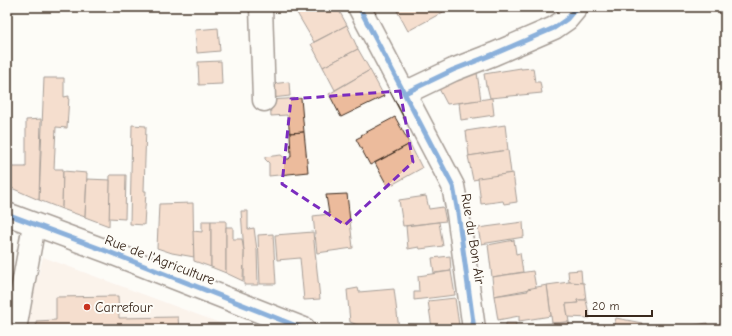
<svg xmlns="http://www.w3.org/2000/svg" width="732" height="336" viewBox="0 0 732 336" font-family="'Comic Neue',sans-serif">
<rect width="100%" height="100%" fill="#fdfcf7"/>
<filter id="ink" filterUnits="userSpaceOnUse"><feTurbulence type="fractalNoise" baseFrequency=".025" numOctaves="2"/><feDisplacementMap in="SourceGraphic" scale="8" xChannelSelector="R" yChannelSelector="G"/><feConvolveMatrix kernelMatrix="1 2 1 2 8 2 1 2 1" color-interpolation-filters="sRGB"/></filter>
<g filter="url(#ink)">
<path fill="#f8e8dc" d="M43,257l193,72h-212z"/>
<g fill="#ecbb9c" stroke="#3b2a1e">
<path d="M308,7h29l10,18 -33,17 -17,-29z"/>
<path d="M395,7h47l3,4 -37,20z"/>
<path d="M347,25l11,24 -35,18 -12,-23z"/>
<path d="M218,28l2,23 -23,2 -2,-23z"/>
<path d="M358,49l12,21 -35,20 -12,-23z"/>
<path d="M221,61l1,23 -23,1 -1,-23z"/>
<path d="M476,66l5,34 -34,4 -12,-23z"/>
<path d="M521,68v1l12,-1 2,14h5l2,11 -52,5 -3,-12h-1l-2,-12z"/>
<path d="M370,70l14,26 -43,21 -12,-23z"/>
<path d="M44,78h20v19l5,-1 -2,32 -11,-1 -2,42h9l-1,40 -23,-9z"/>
<path d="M289,82l1,14 -18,2 -1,-14z"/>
<path d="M301,98l3,34 -14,1 -3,-18 -16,1 -1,-16z"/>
<path d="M492,98l2,17 -33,5 -2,-17z"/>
<path d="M7,99h4l-1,26h-3z"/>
<path d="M395,117l15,27 -40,21 -14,-26 6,-3 -1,-1z"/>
<path d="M41,119l-2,81 -32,-14 2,-19h17v-47z"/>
<path d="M132,125l14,1 -2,65h2l-2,34 -14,-1z"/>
<path d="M505,125l3,25 -39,6 -3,-25z"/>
<path d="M304,132l4,40 -39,4v-13l-4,-4v-2l16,-2 5,4h3l2,-3 -1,-23z"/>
<path d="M410,144l12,24 -34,19 -13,-24z"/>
<path d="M508,150l3,23 -38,7 -5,-24z"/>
<path d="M63,171l24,2 -2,44 -23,-8z"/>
<path d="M513,173l4,29 -13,2 -1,-3 -22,3 -3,-26z"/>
<path d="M110,175h16l-1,44 -16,-1z"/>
<path d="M87,179l23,1 -1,46 -24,-9z"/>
<path d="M347,194l6,54 -36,5 -4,-37 16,-2 -3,-19z"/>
<path d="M426,196l3,13 14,-2 3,14 -43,5 -4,-26z"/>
<path d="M193,203l1,54 -22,-4 -15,-5 2,-44z"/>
<path d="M241,211h7v18l6,-1 3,22 1,35h-14v-33z"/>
<path d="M202,221h9v46l-17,-6 -1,-30 9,1z"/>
<path d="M211,221h15v52l-15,-6z"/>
<path d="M439,222l4,24 -23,3 -1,-2 -11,2 -2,-23z"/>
<path d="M523,222l1,15 -43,7 -3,-16z"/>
<path d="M226,227h7v12h9l2,13 -1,29 -17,-8z"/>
<path d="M313,232l7,67 -16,1 -4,-42 -23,2 -2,-25z"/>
<path d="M273,234l3,50h-16l-2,-49z"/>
<path d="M514,240l2,14 4,-1 3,19 -31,5 -4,-32z"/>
<path d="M450,256l1,15 -17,2 -2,-15z"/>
<path d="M581,270l1,13 -13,-1 -1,-11z"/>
<path d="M451,271l4,24 -41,5v-8h5l-1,-16z"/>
<path d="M533,271l3,17 -42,8 -2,-19z"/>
<path d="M569,282l15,1 2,17h-9l1,3 -12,1 3,18 -17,1 -5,-38z"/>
<path d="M547,285l4,31 -32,5v-5l-21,4 -4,-24 34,-5 -1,-2z"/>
<path d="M358,288l1,4 35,-3 5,40h-31l-18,-7 -3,-32z"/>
<path d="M118,296l1,22 59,-1 1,12h-142l-1,-8 20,-1v-23z"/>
<path d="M455,298l4,27 -27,3 -4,-27z"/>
<path d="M577,300h9l4,18 -22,-1 -2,-13 12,-1z"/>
<path d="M616,318l26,5 -1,6h-28z"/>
<path d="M569,322l1,7h-17l-1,-6z"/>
<path d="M506,323h10l-1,6h-9z"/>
<path d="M552,323l1,6h-26l-1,-4z"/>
<path d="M707,323l1,6h-11l-1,-4z"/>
<path d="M696,325l1,4h-16v-1z"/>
</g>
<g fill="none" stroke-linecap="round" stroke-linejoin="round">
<defs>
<g id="minor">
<path d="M261,7l3,93"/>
<path d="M359,7l94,179 5,27 16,116"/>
<path d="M405,93l48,-23 41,-16 60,-26 13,-9 10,-12"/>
<path d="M7,214l102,38 195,77"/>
<path d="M15,329l19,-104"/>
</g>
</defs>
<use href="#minor" stroke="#3b2a1e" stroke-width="25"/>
<use href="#minor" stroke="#fdfcf7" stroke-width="22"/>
<defs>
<g id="cycleway">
<path d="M359,7l94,179 5,27 16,116"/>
<path d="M405,93l48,-23 41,-16 60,-26 13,-9 10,-12"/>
<path d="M7,214l102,38 195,77"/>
</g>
</defs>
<use href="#cycleway" stroke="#fdfcf7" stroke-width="8"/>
<use href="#cycleway" stroke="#0057b8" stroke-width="5"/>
</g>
</g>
<path d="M0 0H732V336H0ZM400,91l13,71 -68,63 -63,-41 9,-85z" fill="#fdfcf7" fill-opacity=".55" fill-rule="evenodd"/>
<path fill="none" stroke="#7b2cbf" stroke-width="3" stroke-dasharray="8 5" stroke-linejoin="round" d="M400,91l13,71 -68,63 -63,-41 9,-85z"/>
<circle fill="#c8321e" stroke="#fdfcf7" stroke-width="1.5" cx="87" cy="307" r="4"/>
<g text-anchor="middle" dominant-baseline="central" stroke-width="4" stroke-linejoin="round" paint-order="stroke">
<g font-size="14" fill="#3b2a1e" stroke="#fdfcf7">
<text transform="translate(473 239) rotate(81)">Rue du Bon Air</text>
<text transform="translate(160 260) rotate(21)">Rue de l'Agriculture</text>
</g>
<g font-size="14" fill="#3b2a1e" stroke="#fdfcf7" text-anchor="start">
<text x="95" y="307">Carrefour</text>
</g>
</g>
<rect width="732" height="336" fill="none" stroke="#fdfcf7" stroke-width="24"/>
<rect x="12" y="12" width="708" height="312" fill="none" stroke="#3b2a1e" stroke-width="1.5" filter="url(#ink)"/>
<path d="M586 310v6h66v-6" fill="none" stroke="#3b2a1e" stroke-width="2"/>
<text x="592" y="310" font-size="12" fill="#3b2a1e" stroke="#fdfcf7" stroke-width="3" paint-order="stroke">20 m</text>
</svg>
